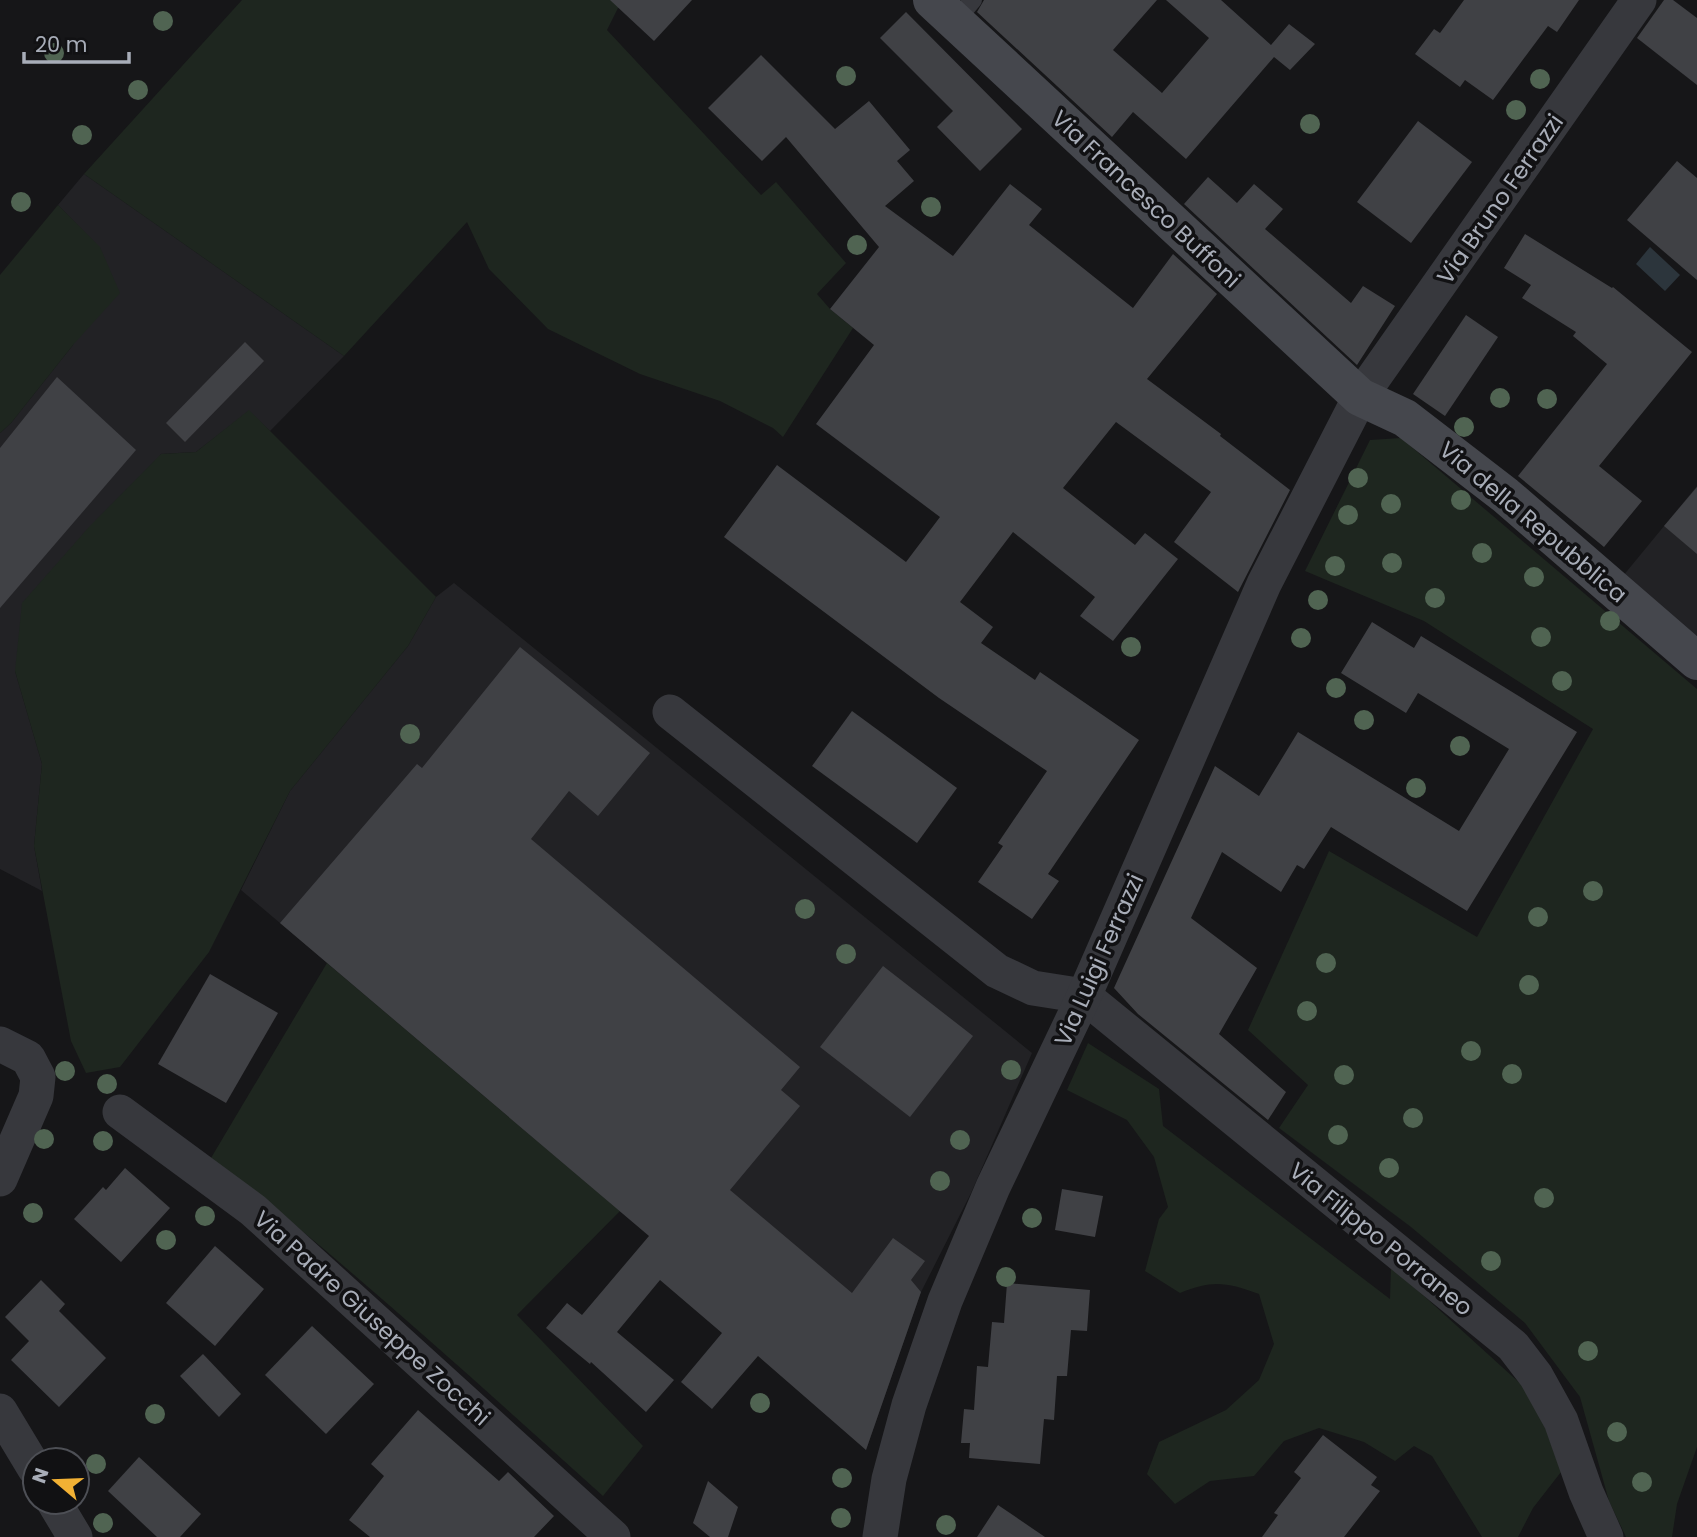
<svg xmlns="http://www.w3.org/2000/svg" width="1697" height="1537" viewBox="0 0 1697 1537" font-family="Poppins,sans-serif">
<rect width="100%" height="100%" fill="#161618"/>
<g fill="#222225">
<path d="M84,174l260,182 -74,75 -21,-20 -53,41 -35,2 -146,217 27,93 -8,82 8,45 -42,-22v-436l11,-10 62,-78 26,-98 -41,-42z"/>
<path d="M1697,486v149l-1,1 -73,-60z"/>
<path d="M454,583l578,470 -61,140 -50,99 -55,158 -218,-271 -28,32 -379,-321 49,-99 118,-145 28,-49z"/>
</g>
<g fill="#1e261f">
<path d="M242,0h384l-8,8 -11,22 154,165 15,-13 70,81 -29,31 13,15 23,19 -70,109 -10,-9 -53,-27 -80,-27 -92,-45 -59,-60 -22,-47 -123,134 -260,-182z"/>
<path d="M58,205l42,42 20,46 -47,52 -62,78 -11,10v-158z"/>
<path d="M249,410l187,187 -28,49 -118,145 -81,161 -89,115 -34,6 -15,-32 -37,-195 8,-82 -27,-93 7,-68 67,-76 72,-73 35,-2z"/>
<path d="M1401,438l296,251v758l-20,57 -5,33h-46l-17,-36 -29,-104 -55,-74 -114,-96 -132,-99 29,-43 -60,-55 81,-179 148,86 116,-208 -169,-108 -119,-50 65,-131z"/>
<path d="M327,963l293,248 -103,104 126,131 -40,50c-128,-115 -255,-232 -392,-338z"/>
<path d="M1088,1043l71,46 4,37 227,173 1,-33 143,130 27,76 -28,36 -15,29h-36l-50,-81 -18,-10 -19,15 -31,-19 -45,-14 -35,13 -30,35 -44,5 -35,23 -28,-30 12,-32 67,-32 33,-30 15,-36 -15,-50c-33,-12 -47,-14 -79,-1l-35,-22 14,-52 9,-12 -14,-50 -27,-37 -60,-30z"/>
</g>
<path fill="#2c353c" d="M1650,247l30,28 -15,16 -29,-27z"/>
<g fill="#404145">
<path d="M610,0h82l-38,41z"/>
<path d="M984,0h173l-44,50 49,43 47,-55 -43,-38h55l50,45 18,-21 26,20 -25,26 -16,-13 -88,102 -53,-47 -21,25 -135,-125z"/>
<path d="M1464,0h115l-22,32 -9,-6 -55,74 -28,-20 -5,7 -45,-33 19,-25 6,4z"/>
<path d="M1664,0h9l24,18v67l-60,-47z"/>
<path d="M906,12l116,117 -42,42 -43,-44 16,-16 -73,-73z"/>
<path d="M761,55l74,74 34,-28 41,49 -13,11 17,20 -29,25 68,50 57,-72 32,25 -13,16 104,83 40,-54 44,40 -70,85 74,55 -1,2 70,54 -52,102 -64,-50 37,-50 -95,-70 -53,66 72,57 10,-12 33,26 -65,82 -33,-25 15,-19 -82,-65 -53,70 33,25 -12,16 54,37 5,-8 99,68 -91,134 11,7 -27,38 -54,-37 25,-36 -5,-3 49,-72 -108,-73 -215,-161 53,-72 129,97 34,-45 -124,-93 58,-79 -44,-36 49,-62 -93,-110 -24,24 -54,-53z"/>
<path d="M1418,121l54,41 -61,81 -54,-41z"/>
<path d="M1677,161l20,17v102l-70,-60z"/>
<path d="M1208,177l29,26 17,-19 29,25 -18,20 86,74 12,-17 32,20 -38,59 -173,-161z"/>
<path d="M1525,234l87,54 1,-1 79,65 -93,114 43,35 -38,46 -86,-71 89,-112 -34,-28 3,-4 -54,-34 9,-13 -27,-17z"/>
<path d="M1466,315l32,22 -53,79 -32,-22z"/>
<path d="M245,342l19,19 -79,81 -19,-19z"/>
<path d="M57,377l79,73 -136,158v-160z"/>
<path d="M1697,487v67l-33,-28z"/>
<path d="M1372,622l42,26 7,-12 156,96 -110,179 -136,-84 -27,42 -7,-4 -16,27 -59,-40 -31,66 66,50 -38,66 67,58 -18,28 -130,-106 -24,-26 101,-222 44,30 39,-64 161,99 50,-82 -91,-56 -12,20 -65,-40z"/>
<path d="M520,647l130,106 -52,63 -29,-25 -38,48 269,228 -19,23 19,16 -70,84 122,103 41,-55 32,23 -14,19 10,12 -55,158 -108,-94 -46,53 -31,-27 41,-49 -62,-53 -43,52 57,48 -28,32 -55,-50 -1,2 -44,-36 21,-25 15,12 67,-79 -369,-313 137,-159 5,4z"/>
<path d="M852,711l105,77 -40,55 -105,-77z"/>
<path d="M883,966l90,70 -63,81 -90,-70z"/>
<path d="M210,974l68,39 -52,90 -68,-39z"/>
<path d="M125,1168l45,40 -49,54 -47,-43 29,-32 3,3z"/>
<path d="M1062,1189l41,7 -8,41 -40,-7z"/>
<path d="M215,1246l49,43 -49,57 -49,-43z"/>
<path d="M41,1280l24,24 -6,7 47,47 -47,49 -48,-47 18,-19 -24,-24z"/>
<path d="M1007,1283l83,7 -3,41 -16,-1 -4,46h-10l-3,44 -10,-1 -4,45 -71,-6 1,-15h-9l3,-34 10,1 3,-44 11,1 4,-45 12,1z"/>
<path d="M312,1326l62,58 -48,50 -61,-59z"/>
<path d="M203,1354l38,40 -22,23 -39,-41z"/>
<path d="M418,1410l81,71 9,-9 46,44 -20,21h-164l-21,-17 35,-44 -13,-12z"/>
<path d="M1323,1435l54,42 -6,8 9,6 -36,46h-82l16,-22 -4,-2 27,-35 -7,-6z"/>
<path d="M139,1457l62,57 -21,23h-23l-49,-46z"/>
<path d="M708,1481l30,26 -10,30h-18l-17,-14z"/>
<path d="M998,1505l47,32h-68z"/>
</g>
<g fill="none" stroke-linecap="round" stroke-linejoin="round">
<path stroke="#37383d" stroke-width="18" d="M955,21l18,-21"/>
<g stroke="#37383d" stroke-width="35">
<path d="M670,712l327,259 36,17 51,8"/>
<path d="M1084,996l429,350 23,30 25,45 25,71 20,45"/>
<path d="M0,1044l28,14 10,19 -2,19 -36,83"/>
<path d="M120,1112l133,98 360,327"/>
<path d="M0,1411l35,58"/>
<path d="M54,1502l21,35"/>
<path d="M880,1537l9,-58 20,-74 36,-104 48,-114 91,-191 180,-412 96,-187 279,-397"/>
</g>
<path stroke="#45474d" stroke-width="38" d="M932,0l428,397 45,21 100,77 192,166"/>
</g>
<g fill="#506452">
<circle cx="163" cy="21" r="10"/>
<circle cx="54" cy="53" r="10"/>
<circle cx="846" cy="76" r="10"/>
<circle cx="1540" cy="79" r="10"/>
<circle cx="138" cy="90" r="10"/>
<circle cx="1516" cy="110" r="10"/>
<circle cx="1310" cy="124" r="10"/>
<circle cx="82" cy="135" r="10"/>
<circle cx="21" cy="202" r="10"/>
<circle cx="931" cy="207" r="10"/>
<circle cx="857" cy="245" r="10"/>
<circle cx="1500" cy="398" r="10"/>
<circle cx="1547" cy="399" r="10"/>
<circle cx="1464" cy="427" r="10"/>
<circle cx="1358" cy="478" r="10"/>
<circle cx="1461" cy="500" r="10"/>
<circle cx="1391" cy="504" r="10"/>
<circle cx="1348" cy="515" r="10"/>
<circle cx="1482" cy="553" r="10"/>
<circle cx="1392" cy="563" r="10"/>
<circle cx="1335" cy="566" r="10"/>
<circle cx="1534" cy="577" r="10"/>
<circle cx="1435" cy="598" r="10"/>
<circle cx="1318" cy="600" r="10"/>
<circle cx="1610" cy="621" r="10"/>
<circle cx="1541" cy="637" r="10"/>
<circle cx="1301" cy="638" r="10"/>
<circle cx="1131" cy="647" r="10"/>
<circle cx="1562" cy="681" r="10"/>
<circle cx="1336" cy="688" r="10"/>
<circle cx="1364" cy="720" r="10"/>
<circle cx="410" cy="734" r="10"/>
<circle cx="1460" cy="746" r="10"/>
<circle cx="1416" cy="788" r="10"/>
<circle cx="1593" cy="891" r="10"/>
<circle cx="805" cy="909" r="10"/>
<circle cx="1538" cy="917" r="10"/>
<circle cx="846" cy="954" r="10"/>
<circle cx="1326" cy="963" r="10"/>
<circle cx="1529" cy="985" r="10"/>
<circle cx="1307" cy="1011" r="10"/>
<circle cx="1471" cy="1051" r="10"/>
<circle cx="1011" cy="1070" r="10"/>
<circle cx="65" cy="1071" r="10"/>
<circle cx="1512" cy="1074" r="10"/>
<circle cx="1344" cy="1075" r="10"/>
<circle cx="107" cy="1084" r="10"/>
<circle cx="1413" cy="1118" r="10"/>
<circle cx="1338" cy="1135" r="10"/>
<circle cx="44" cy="1139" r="10"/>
<circle cx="960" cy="1140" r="10"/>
<circle cx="103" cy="1141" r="10"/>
<circle cx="1389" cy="1168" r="10"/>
<circle cx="940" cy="1181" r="10"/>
<circle cx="1544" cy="1198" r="10"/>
<circle cx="33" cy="1213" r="10"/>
<circle cx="205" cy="1216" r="10"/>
<circle cx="1032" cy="1218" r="10"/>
<circle cx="166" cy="1240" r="10"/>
<circle cx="1491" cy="1261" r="10"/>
<circle cx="1006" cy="1277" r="10"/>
<circle cx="1588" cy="1351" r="10"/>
<circle cx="760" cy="1403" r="10"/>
<circle cx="155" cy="1414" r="10"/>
<circle cx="1617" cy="1432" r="10"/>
<circle cx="96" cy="1464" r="10"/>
<circle cx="842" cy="1478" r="10"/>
<circle cx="1642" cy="1482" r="10"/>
<circle cx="841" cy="1518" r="10"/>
<circle cx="103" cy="1523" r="10"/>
<circle cx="946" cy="1525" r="10"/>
</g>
<g text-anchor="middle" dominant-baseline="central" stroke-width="7" stroke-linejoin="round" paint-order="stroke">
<g font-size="23" fill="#a8adb8" stroke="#111113">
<text transform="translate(1146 199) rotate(43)">Via Francesco Buffoni</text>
<text transform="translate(1500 199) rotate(-55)">Via Bruno Ferrazzi</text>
<text transform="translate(1533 522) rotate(40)">Via della Repubblica</text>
<text transform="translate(1099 960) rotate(-66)">Via Luigi Ferrazzi</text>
<text transform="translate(1381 1239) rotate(39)">Via Filippo Porraneo</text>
<text transform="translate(372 1318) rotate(42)">Via Padre Giuseppe Zocchi</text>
</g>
</g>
<g transform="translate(56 1481) rotate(289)"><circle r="33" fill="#111113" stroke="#4d4f55" stroke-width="2"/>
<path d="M0-5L12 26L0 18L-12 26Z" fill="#f2b134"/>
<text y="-10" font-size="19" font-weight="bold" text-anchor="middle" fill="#a8adb8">N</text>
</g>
<path d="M24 52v10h105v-10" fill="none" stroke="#a8adb8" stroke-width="3.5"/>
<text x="35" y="52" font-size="21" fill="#a8adb8" stroke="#111113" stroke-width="5" paint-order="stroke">20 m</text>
</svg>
